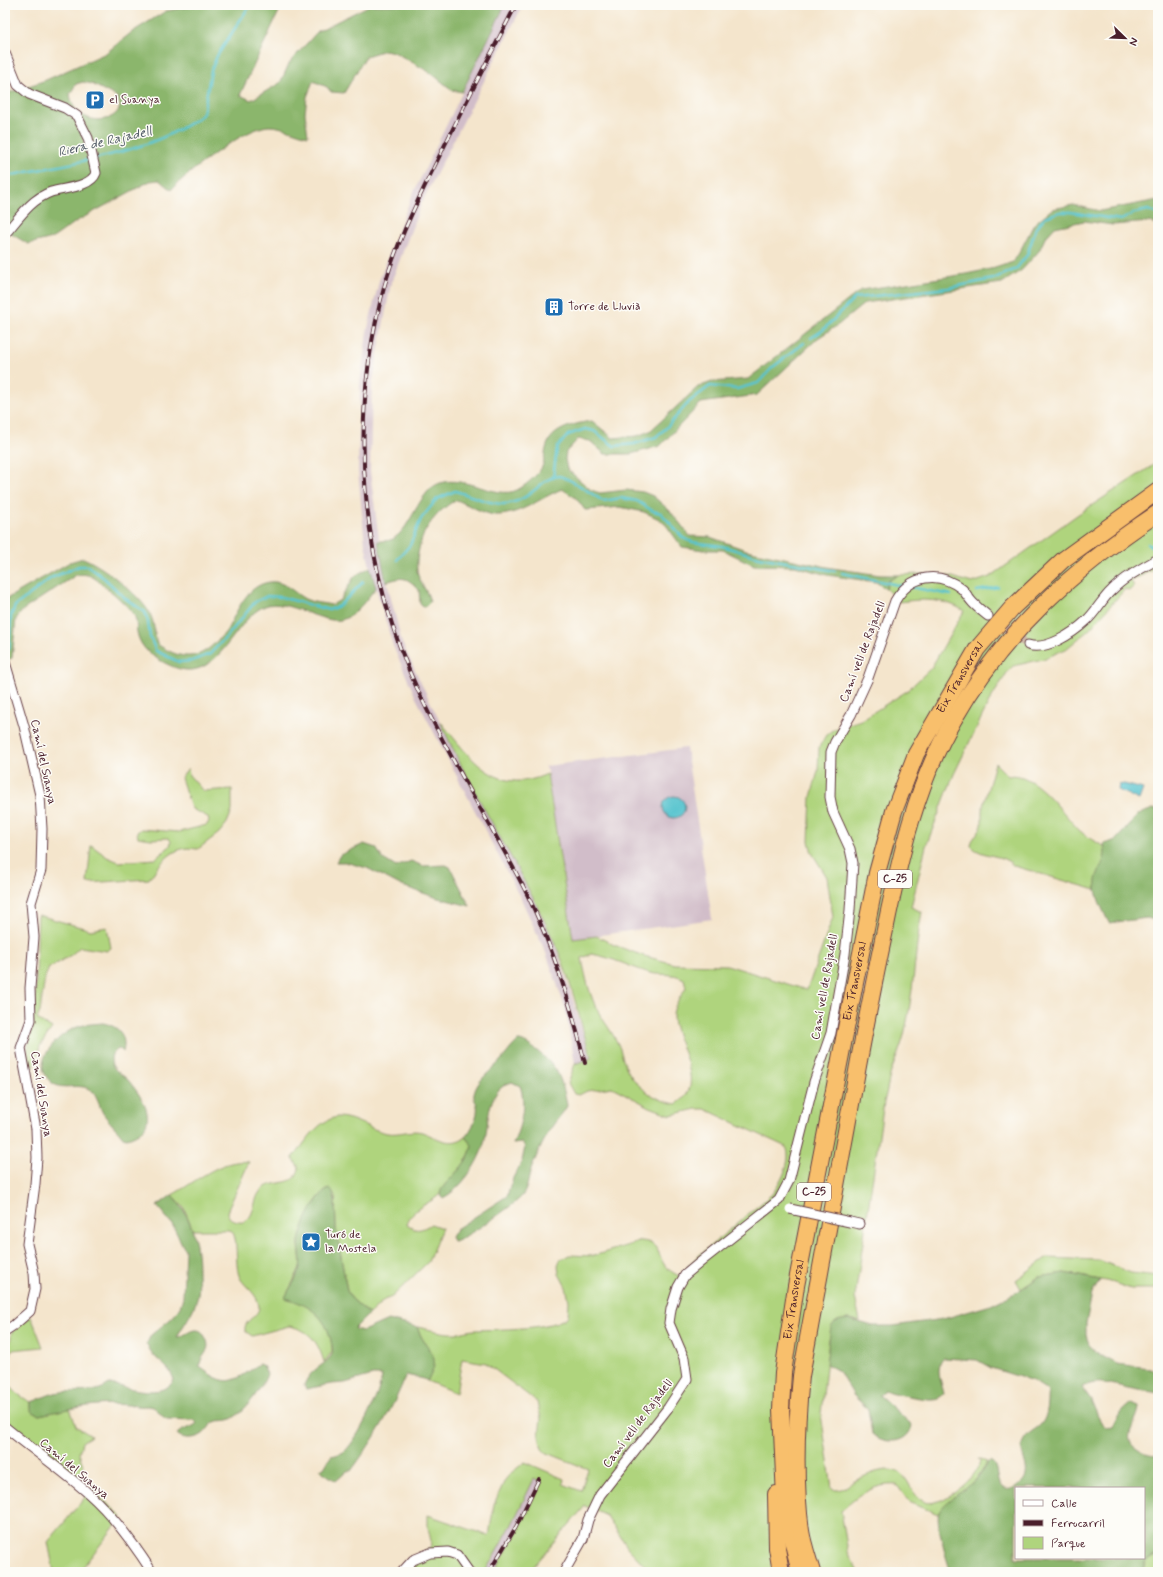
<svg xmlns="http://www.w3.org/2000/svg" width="1163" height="1577" viewBox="0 0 1163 1577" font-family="Mynerve,sans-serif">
<rect width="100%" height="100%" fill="#fdfcf7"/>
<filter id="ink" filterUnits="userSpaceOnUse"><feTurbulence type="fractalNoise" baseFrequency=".025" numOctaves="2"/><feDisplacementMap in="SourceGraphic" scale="8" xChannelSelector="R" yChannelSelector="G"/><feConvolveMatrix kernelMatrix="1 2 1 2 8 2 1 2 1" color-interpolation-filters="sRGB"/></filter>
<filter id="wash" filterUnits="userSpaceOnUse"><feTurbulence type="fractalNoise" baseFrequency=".012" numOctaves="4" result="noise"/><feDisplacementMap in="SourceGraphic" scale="16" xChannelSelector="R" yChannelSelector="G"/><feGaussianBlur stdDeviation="0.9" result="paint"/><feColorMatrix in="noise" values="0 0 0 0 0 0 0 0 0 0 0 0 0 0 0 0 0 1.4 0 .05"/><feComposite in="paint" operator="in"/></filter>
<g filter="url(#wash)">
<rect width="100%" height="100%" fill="#f4e5cc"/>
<g fill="#d1bdc9">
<path d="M505,5h18l-102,199 -30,79 -19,103 -2,85 12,91 20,81 50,104 79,147 26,55 34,110 -16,5 -10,-57 -19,-54 -24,-52 -106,-203 -23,-52 -23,-79 -5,-23 -7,-73 2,-87 7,-52 12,-51 31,-81z"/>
<path d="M686,748l26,171 -139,20 -27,-173z"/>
<path d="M534,1478l7,4 -22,46 -25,44h-9l27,-48z"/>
</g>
<g fill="#afd47d" stroke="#7c7a54" fill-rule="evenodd">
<path d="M1158,462v105l-27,14 3,5 -5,5 -4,-2 -36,41 -23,19 -23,10 -30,7 -5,5 -19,31 -35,72 -28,72 -15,61 11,5c-8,41 -8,83 -18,123 -3,13 -9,25 -13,37 -3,10 -4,20 -7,30l-29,195 5,24 -12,-2 -19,20 -8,75 11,74c2,1 2,2 5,2 6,0 11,-5 16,-8 9,-5 24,-12 35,-12 23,0 19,24 37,32 16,6 54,-25 55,-41l-2,-2 9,3c-6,13 -14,22 -26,31 -9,7 -17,10 -23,21l-29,-12 -12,-17c-24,-2 -39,11 -56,26l7,41 10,20h-207l-23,-24 -21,-32 -22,-10 -56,66h-35l25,-44 22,-46 -7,-3 -22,45 -27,48h-89l15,-13 21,-13 -4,-19v-12l61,21 5,-32 11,-24 6,-7 14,-11 39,17 -1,5 18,7 7,-22 -43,-17 -3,-3 -3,-12 2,-19 -4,-16 -51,-39 -24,-4 -6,34 -29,-12c17,-25 -3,-32 -10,-54 12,2 27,7 39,6 7,0 12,-3 19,-3 20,-1 80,0 93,-14l1,-15 -3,-14 -7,-13 -1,-9 2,-5 9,-5 24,1 49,-15c20,2 15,18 26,28 3,2 7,5 11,7l17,-18 75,-63c9,-10 22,-35 15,-48l-4,-2 -77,-36h-9l-25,6 -21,-8 -38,-20 -25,4 -8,4 -5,-1 -6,-11 7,-19 16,-6c-11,-36 -19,-75 -34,-110 -34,-78 -83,-149 -117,-227 29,35 55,77 107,53l26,165 24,-3 17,9 30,11 31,8 52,1 80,25 26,-73 -6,-40 -15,-24 -3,-12 2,-44 7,-26 1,-24 7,-12 8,-6 27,-9 46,-29 24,-23 33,-57c-19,-13 -43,-12 -65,-9l-13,-13 2,-8 10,-6 24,-1 27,2 23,7 18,-6 87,-62zM591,954c20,3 39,13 59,19 12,3 22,-1 34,6l2,8c-4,9 -13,18 -13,29 0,25 37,70 3,88 -22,-4 -42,-18 -51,-39 -3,-7 -4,-16 -8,-23 -5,-10 -12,-19 -18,-29 -9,-16 -14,-37 -17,-55z"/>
<path d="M995,763l13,13c25,-7 55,38 71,54 7,7 17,12 26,17 4,12 -10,28 -9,43l-82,-24c-11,-13 -32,-8 -43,-20l1,-5 10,-15v-16z"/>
<path d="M188,768l1,7 14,16 29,-2v22l-5,12 -8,10 -21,16c-4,0 -11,-2 -16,0 -14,3 -25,19 -33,30l-62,4 4,-38 16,12 12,5 36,-3 15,-13 1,-5 -3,-3 -17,1 -13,-2 -1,-5 4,-3 38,3 28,-7 2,-4 -1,-4 -16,-8 -2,-4 -9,-27z"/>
<path d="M38,915l53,15 16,-3 4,21 -4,3 -27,-4 -9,8 -22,13 -4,9 -5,35 -3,7 15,9 -12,18 -6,21 -6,1 -1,-16 8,-44z"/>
<path d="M337,1117c18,0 33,13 50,16 12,2 24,-4 35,-1 14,5 28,16 43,5l7,8c-3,18 -17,28 -28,41 -3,3 -3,8 -6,10 -11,9 -28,13 -31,29 9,7 15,5 24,-1l11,4 -14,34 -36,35 -8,3 -15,14 -17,-15 -5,-8 -11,-62 -1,-33 -2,-4 -8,-1 -9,10 -15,34 -2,8 2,23 -16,32c6,2 13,2 18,5 18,9 30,29 29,49l-8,10c-6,-20 -14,-32 -35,-36l-37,10 -7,-5c-2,-12 15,-14 14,-25 -2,-13 -13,-18 -19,-28 -5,-9 -2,-31 -6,-43l-2,-4 -4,-1h-35l-9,-22 -12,-13c24,-13 49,-37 77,-33l-22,50c2,8 9,11 17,10 13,-6 8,-27 20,-34 12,-9 31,0 35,-20l-7,-11c7,-4 8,-9 13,-15 8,-11 18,-22 32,-25z"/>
<path d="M1046,1258l53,2 32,13 27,3v13h-27l-20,-7 -47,-9 -25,4 -18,12 -5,-9z"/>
<path d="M31,1316l12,31 -31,3c-7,26 -8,39 19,52 -1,6 2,10 8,13l31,-7 6,18 15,10 -9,6 -3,12 6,16 -6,7 -74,-57v-76l6,-4v-7z"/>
<path d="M92,1489l30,28 -43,55h-25l-6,-30z"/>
<path d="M1158,1554v18l-15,-1 2,-9z"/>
</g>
<g fill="#8bb66c" stroke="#6a6a4c" fill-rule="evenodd">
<path d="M199,5h83l-42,90 11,5 29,-17 10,-21 28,-31 52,-26h135l-43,87 -10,-2 -21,-17 -37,-21 -9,-2 -19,6 -22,37 -13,-1 -4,-5 -14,-6 -6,16 -2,16 3,23c-13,-3 -26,-10 -39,-10 -24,1 -82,47 -98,64l-12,-10 -9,1 -73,40 -24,17 -25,6 -23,-14v-136l41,-14 60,-27 26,-21 34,-21zM83,82l9,2 25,13 3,9c-4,20 -47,20 -50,-12l6,-10z"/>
<path d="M1158,200v25l-8,-3 -37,3 -29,-4 -29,6 -10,11 -6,13 -17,19 -20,13 -137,20 -27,22 -20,13 -61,57 -56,8 -41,43 -29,8h-26l-15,-13 -12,-2 -12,13 -1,7 2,10 24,21 9,3 26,-3 17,2 10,4 17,15 20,25 20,1 36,13 86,18 48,7h18l-10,6 -2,8 -10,-7 -49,-7 -32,-9 -41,-1 -31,-15h-20l-21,-3 -16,-22 -7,-6 -15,-7 -24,-5 -35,3 -9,-12 -14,-9c-22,9 -43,27 -67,26 -8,0 -29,-11 -38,-15 -12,4 -30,24 -34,36 -4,10 -7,24 -6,34 1,12 11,20 13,32l-6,6 -4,-4 -1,-14c-12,-13 -15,-14 -33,-8l-8,-41c5,0 11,0 15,-2 18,-11 23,-40 41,-53 25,-16 62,15 83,4 8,-4 21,-15 25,-23 3,-7 2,-16 6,-24 6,-15 29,-20 44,-22l21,17 24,-2 13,-5 48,-44 14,-5 36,-3 113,-89 105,-16 29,-6 18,-6 6,-9 15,-29 18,-15 21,-4 27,6z"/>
<path d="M83,558c19,7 61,40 68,58 4,9 3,19 6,28 21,14 38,18 57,0 4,-5 10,-9 13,-14 10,-18 19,-45 43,-48 14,-2 24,11 35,17 8,4 18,4 27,6l8,-5 14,-23 16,-10 6,21c-9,10 -19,26 -32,31 -18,8 -58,-22 -79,-13 -34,14 -46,83 -96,59 -15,-7 -29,-16 -32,-33 -1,-7 0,-14 -5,-20 -5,-7 -31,-30 -38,-34 -6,-4 -11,-4 -18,-3l-53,35 -7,9 -4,39 -7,3v-58l3,-5 62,-36z"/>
<path d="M1153,809l5,1 -2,25 2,2v84l-11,-3 -38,5c-6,-13 -15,-28 -13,-43 3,-14 12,-20 8,-36l12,-4 23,-26z"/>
<path d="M364,844l12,4 7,11 13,8 15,-6 12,5 23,-1 4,2 20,39 -32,-8 -36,-12 -35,-18 -22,-6h-9l4,-7z"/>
<path d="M103,1023c16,3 24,13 20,29l-3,-3c-9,1 -10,9 -8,16 4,7 11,10 16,15 17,20 34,48 -1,58l-4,-1c-5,-7 -12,-13 -18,-21 -6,-7 -6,-18 -12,-24 -14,-14 -36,6 -48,-18 -9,-17 14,-39 28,-45 9,-5 19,-5 30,-6z"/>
<path d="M518,1041c9,-1 33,21 38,29 5,9 10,26 11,36 -4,8 -11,14 -16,22 -8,14 -16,30 -21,45 -2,8 -3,17 -8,23 -6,8 -61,46 -69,45l-2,-4 5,-8 51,-33 6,-18 9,-17 3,-14 -3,-4 -9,1c7,-16 14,-40 7,-58l-8,-4c-28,8 -22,44 -29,65 -6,18 -22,42 -40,51l-3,-3 1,-5c10,-15 28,-25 31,-45l-7,-8c7,-7 14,-22 12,-32 -1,-4 -4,-6 -3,-11 3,-15 18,-23 27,-34 6,-6 10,-13 17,-19z"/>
<path d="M329,1189l4,3 2,8 1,29 11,62 5,8 17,15 -15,15 9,2 25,-11 29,7c8,24 28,27 10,54l-3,-2 -18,-4c-13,34 -33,66 -55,96h-4l-11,10 -16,-11 4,-2 7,-12c5,-1 10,-2 14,-5 13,-12 36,-59 37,-76h-9l-28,8 -14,1 -25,5 -2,-4c7,-17 18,-17 27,-29 3,-4 1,-10 0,-15 -5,-25 -23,-37 -46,-43 4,-10 13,-20 15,-31 2,-8 -1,-16 -1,-24 1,-14 17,-49 30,-54z"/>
<path d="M172,1195c20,22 26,47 26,76 0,9 2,19 -1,28 -4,14 -13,25 -20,38 7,0 13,-8 20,-7 4,0 6,3 7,5 11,17 -5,19 -4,32 27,21 33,16 59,-3l4,2 4,8c-4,13 -23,39 -36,45 -5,3 -13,0 -18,4 -4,3 -6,8 -10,11 -7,5 -21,6 -26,0 6,-6 14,-5 20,-11l-3,-3 -27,-1c-7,-3 -8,-9 -14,-12 -5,-2 -11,0 -16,-1 -38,-5 -61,2 -98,9l-8,-4v-9c8,-2 15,-7 24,-9 18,-4 39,3 54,-9 18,3 54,16 65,-4 -4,-16 -23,-20 -27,-37l4,-8 22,-18 7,-10 3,-10 2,-47 -13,-26 -15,-18z"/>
<path d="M1064,1273l36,7 -8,14 -6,29v12l3,10 11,10 17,9 33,4 8,4v21c-8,-2 -17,-2 -25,-4 -18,-3 -33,-11 -51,-2l9,13 6,15 7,12 9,-1 8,-14 10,-9 8,3c0,16 -20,32 -2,43 7,5 13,7 21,7v98l-13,8 -2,10h-192c-4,-10 -16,-52 -12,-60 5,-10 27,-23 37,-32 6,-5 8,-16 14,-19 10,5 4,20 13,27 4,2 7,2 12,-1 22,-11 5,-27 7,-43 8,-20 24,-10 26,-42 0,-4 1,-8 -1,-12l-14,-9 -42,-13 -14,-8 -33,-2c-10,9 -2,25 0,36 -3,3 -7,5 -12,5 -5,1 -43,-6 -47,-9l-6,5 33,30c-3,19 -27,20 -40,9l-4,-25 -14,-13 -15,-25 -13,-7 5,-37 5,-6 12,-2 25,7h20l50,-7 48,-14 26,-13 22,-15zM1016,1488h128v70h-128z"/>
</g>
<g fill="#58c4cf" stroke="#51727d">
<path d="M1124,784l19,5 -4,11 -21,-10 1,-5z"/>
<circle cx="674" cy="807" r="11"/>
</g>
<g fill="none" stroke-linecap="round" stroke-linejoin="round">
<g stroke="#58c4cf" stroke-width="2.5">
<path d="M5,175h8c61,-13 141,-22 190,-61l8,-43 6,-15 33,-51"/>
<path d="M811,338l12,-8 32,-32 93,-10 45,-9 23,-10 11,-14 9,-27 9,-11 15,-5h10l51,8 14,-7 13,-3 10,4"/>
<path d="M553,478l4,-30 11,-13 17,-6 9,2 20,15 20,-2 22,-7 10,-9 23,-26 21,-16 27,3 21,-6 15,-16 31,-24"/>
<path d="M1148,544l6,4 4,-2"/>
<path d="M397,560l13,-15 11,-26 16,-20 18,-8c30,8 49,24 77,1 8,-6 16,-15 26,-16 10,0 35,19 45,25l18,-3 16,3 16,10 8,2 22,25 9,4 30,4 37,11 76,14"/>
<path d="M842,573l61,13"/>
<path d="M910,587l41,8"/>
<path d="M977,591l21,-4"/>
<path d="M9,649l2,-33 4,-10 36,-28 28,-12h9l16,12 22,21 19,13 3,10 2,15 6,14 23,11 13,-1 18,-7 19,-20 26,-32 12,-6 14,1 48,13 10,-4 24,-24"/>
</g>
</g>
</g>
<g filter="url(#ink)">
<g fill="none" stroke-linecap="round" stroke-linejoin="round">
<path stroke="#d2bdac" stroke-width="9" stroke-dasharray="9 4.5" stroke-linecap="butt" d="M995,621l33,24"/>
<defs>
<g id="minor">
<path d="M5,53l13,32 11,9 36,14 12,8 11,22 8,35c-5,14 -32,15 -45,19 -20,7 -33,27 -46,42"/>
<path d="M1028,645c18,6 44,-11 58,-24 10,-9 16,-22 26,-31 13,-13 30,-22 46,-31"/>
<path d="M5,662l19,64 16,69 2,34 -1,41 -10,33 3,34 -4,51 1,32 -10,28 15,81 1,29 -2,26 -8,60 7,29 1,16 -5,22 -16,14 -9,6"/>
<path d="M850,1222l9,2"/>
<path d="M5,1427c28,23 57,43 84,67 25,22 45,50 63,78"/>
<path d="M402,1572l11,-12 17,-7 18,-1 9,3 12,17"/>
<path d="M564,1572l19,-33 5,-19 12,-25 68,-87 19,-29 -3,-21 -15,-35 2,-14 7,-22 7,-12 18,-15 76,-60 10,-19 25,-99 17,-49 14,-79 5,-44 3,-47 -3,-14 -17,-37 -3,-15 1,-45 4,-10 16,-27 17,-37 27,-77c15,-26 43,-31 67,-12 4,4 7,10 11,14 5,5 10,9 15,13"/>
</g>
<g id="motorway">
<path d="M776,1494l1,54 4,24"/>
<path id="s1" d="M800,1572l-8,-33 -7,-40 -4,-90 2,-36 13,-87 53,-273 28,-140 17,-62 22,-57 61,-105 35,-41 52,-49 94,-68"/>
<path d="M812,1572c-4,-14 -9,-28 -11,-41 -7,-52 -5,-104 0,-155 20,-107 40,-214 59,-321 8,-42 16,-83 25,-125 15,-73 31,-146 69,-211 50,-88 121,-151 204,-206"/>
</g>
</defs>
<use href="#minor" stroke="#643d43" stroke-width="11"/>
<use href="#motorway" stroke="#643d43" stroke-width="18"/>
<use href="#minor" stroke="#fff" stroke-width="9"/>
<use href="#motorway" stroke="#f8bf6c" stroke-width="16"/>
<defs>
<g id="rail">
<path d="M516,5c-27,52 -54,105 -80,158 -19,39 -39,79 -51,121 -38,136 -25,284 35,411 32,69 74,133 108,201 26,54 43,109 57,167"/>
<path d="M489,1572l27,-45 23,-48"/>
</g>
</defs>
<use href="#rail" stroke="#4a1f2b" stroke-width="4"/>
<use href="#rail" stroke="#fdfcf7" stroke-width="2.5" stroke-dasharray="8" stroke-linecap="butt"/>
<defs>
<path id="minor-bridge" d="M790,1209l60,13"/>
</defs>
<use href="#minor-bridge" stroke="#643d43" stroke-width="11" stroke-linecap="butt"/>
<use href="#minor-bridge" stroke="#fff" stroke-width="9"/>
</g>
</g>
<defs>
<symbol id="parking-square" viewBox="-11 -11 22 22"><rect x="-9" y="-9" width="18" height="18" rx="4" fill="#1f6fb2" stroke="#fdfcf7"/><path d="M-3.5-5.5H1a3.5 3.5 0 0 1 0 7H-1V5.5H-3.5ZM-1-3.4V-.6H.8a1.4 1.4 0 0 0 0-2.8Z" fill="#fff"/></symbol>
<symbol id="building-square" viewBox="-11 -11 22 22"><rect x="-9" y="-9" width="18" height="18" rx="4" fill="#1f6fb2" stroke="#fdfcf7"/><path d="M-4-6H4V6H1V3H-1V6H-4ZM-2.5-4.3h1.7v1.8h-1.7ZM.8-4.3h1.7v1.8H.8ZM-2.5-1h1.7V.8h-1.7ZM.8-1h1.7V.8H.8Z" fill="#fff"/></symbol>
<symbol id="sight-square" viewBox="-11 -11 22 22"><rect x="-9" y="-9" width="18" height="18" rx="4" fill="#1f6fb2" stroke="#fdfcf7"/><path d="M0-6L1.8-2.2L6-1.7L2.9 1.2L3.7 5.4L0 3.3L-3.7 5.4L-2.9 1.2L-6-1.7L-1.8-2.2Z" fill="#fff"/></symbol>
</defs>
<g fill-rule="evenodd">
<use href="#parking-square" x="84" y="89" width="22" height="22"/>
<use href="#building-square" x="543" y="296" width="22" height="22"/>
<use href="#sight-square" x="300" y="1231" width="22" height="22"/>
</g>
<g text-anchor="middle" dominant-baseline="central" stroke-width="3" stroke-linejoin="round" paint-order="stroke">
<g fill="#fdfcf7" stroke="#806168" stroke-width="1">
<rect x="878" y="870" width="34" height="18" rx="3"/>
<rect x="797" y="1183" width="34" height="18" rx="3"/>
</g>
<g font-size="11" font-weight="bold" fill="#4a1f2b">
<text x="895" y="879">C-25</text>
<text x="814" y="1192">C-25</text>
</g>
<g font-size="12" fill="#4a1f2b" stroke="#fdfcf7" text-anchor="start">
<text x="109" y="100">el Suanya</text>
<text x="568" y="307">Torre de Lluvià</text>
<text x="325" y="1235">Turó de<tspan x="325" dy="14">la Mostela</tspan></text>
</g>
<g font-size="12" fill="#4a1f2b" stroke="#fdfcf7">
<text transform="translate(863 652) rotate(-69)">Camí vell de Rajadell</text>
<text stroke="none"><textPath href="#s1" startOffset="923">Eix Transversal</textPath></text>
<text transform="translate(43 762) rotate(78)">Camí del Suanya</text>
<text stroke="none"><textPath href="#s1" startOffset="599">Eix Transversal</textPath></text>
<text transform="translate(825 987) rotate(-80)">Camí vell de Rajadell</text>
<text transform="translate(41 1094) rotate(81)">Camí del Suanya</text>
<text stroke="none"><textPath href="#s1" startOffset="275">Eix Transversal</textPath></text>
<text transform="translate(638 1424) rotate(-53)">Camí vell de Rajadell</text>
<text transform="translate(74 1469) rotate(40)">Camí del Suanya</text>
</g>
<g font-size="13" font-style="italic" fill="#4f5964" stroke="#fdfcf7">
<text transform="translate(105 142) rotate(-13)">Riera de Rajadell</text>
</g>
</g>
<rect width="1163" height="1577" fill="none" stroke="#fdfcf7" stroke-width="20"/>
<rect x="1015" y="1487" width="130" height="72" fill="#fdfcf7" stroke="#b5a4a5"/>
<rect x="1023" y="1500" width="20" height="6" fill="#ffffff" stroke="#b5a4a5"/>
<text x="1051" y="1507" font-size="12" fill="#4a1f2b">Calle</text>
<rect x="1023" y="1520" width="20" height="6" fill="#4a1f2b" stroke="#b5a4a5"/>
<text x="1051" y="1527" font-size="12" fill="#4a1f2b">Ferrocarril</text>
<rect x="1023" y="1537" width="20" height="12" fill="#afd47d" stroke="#b5a4a5"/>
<text x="1051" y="1547" font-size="12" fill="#4a1f2b">Parque</text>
<g transform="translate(1125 38) rotate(113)" stroke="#fdfcf7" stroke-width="3" paint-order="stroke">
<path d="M0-3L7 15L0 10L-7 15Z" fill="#4a1f2b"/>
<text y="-6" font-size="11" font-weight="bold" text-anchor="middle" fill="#4a1f2b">N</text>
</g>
</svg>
